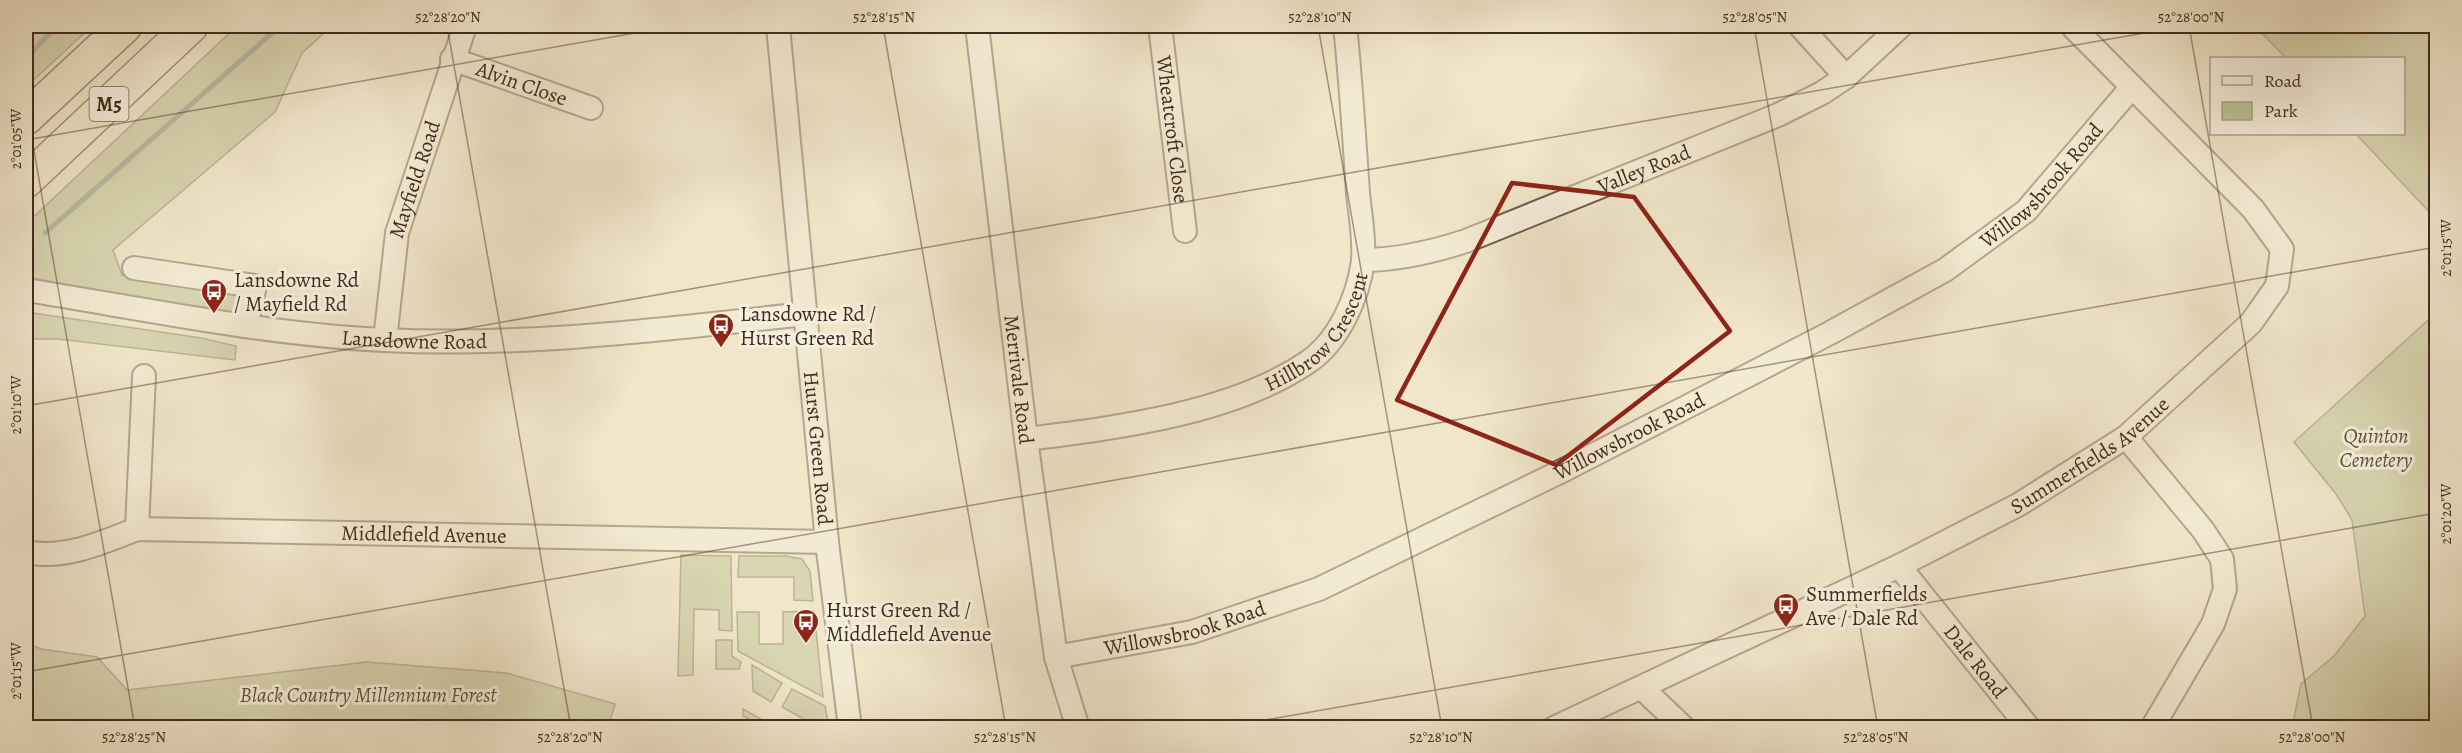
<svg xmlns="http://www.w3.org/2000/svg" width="2462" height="753" viewBox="0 0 2462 753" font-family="Alegreya,serif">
<rect width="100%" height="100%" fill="#f1e6cb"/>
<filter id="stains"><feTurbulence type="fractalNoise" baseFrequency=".00333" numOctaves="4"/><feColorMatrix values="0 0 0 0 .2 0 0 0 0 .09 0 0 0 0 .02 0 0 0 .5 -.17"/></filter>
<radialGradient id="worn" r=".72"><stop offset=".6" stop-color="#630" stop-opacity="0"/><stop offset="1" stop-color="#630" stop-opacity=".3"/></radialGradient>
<g fill="#bcc496" stroke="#7e785a" stroke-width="1.5">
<path d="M33,26h59l-66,61v-54z"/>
<path d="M237,26h95l-30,27 -27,59 -162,138 9,25 120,18 1,10 -4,13 -213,-39v-53z"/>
<path d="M2255,26h181v193l-80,-85h48v-76h-118z"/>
<path d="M26,312l175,26 35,8 -1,14 -177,-21h-32z"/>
<path d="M2436,313v414h-144l9,-43 34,-29 30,-39 -13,-96 -16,-26 -42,-52z"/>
<path d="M681,555l50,1 1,75 -13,-1v-20l-25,-1 -1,66 -15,1z"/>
<path d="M739,556h47l16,3 8,12 3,30 -19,-1v-23h-56z"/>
<path d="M814,611l9,86 -85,-46 -1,-39h22v32h24v-32z"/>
<path d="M716,640h16v16l9,6 -2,7h-23z"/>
<path d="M26,643l15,6 56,8 30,33 240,-28 139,11 109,31 -7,24 -582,-1z"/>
<path d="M752,665l30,18 -11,19 -18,-11z"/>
<path d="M792,689l33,17 4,21h-20l2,-4 -29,-16z"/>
<path d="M743,709l32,18h-11l-21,-11z"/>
</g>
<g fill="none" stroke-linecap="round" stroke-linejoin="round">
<g stroke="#778576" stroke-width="5">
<path d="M26,58l31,-32"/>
<path d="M45,233l235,-207"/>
</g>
<defs>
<g id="minor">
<path id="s1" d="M778,26l49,516 23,186"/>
<path id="s2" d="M977,26l49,413 30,218 22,71"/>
<path id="s3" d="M1160,26l25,205"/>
<path d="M1800,26l46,51"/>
<path id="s4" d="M452,59l139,49"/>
<path id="s5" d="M1363,260c36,0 69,-8 103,-19l312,-126 44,-22 24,-16 55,-51"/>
<path d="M134,268l121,18 -9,40"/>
<path id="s6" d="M26,290c119,19 237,44 358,50 141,7 281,-11 421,-26"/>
<path id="s7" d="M385,340l12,-107 68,-207"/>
<path d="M2126,437l77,93 19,29 3,30 -12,35 -61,104"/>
<path id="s8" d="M1026,439c89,-11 206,-25 282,-77 31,-21 50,-65 55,-101 2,-21 -3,-47 -5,-68 -4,-56 -7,-112 -13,-167"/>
<path d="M137,529l7,-153"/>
<path id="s9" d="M26,552c37,8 76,-9 111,-23l690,13"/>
<path id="s10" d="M1899,566l130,162"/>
<path id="s11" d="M1056,657l136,-25 127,-43 247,-120 264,-136 115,-63 81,-59 105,-123"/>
<path d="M1642,688l42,40"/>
<path id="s12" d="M1554,728l345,-162 119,-61 108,-68 125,-114 26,-37 5,-37 -29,-40 -181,-183"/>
</g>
<g id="highway">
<path d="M26,118l99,-92"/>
<path d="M26,181l165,-155"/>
</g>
</defs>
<use href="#minor" stroke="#6c5a49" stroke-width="26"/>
<use href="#highway" stroke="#402c1e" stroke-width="36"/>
<use href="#minor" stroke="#f6efdd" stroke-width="22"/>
<use href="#highway" stroke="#f1e6cb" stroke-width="33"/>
</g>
<path d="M0 0H2462V753H0ZM1512,183l122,14 96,134 -174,134 -159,-65z" fill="#f1e6cb" fill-opacity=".55" fill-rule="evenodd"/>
<path fill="none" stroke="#8f2418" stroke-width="4.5" stroke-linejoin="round" d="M1512,183l122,14 96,134 -174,134 -159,-65z"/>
<path fill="none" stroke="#402c1e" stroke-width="1.5" stroke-opacity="0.45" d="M447,26l124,702M883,26l123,702M1318,26l124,702M1754,26l124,702M2189,26l124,702M26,105l109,623M26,140l649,-114M26,406l2158,-380M26,672l2410,-425M1220,728l1216,-215"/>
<defs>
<symbol id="bus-pin" viewBox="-11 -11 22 30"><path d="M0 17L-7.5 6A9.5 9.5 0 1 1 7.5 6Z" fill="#8f2418" stroke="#f6efdd"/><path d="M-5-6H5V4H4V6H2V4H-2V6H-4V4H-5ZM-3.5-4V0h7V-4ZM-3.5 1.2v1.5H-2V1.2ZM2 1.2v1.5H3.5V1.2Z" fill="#fff"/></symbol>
</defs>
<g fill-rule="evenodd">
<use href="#bus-pin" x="199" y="277" width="30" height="40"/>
<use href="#bus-pin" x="706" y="311" width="30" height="40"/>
<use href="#bus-pin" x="1771" y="591" width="30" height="40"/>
<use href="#bus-pin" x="791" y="607" width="30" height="40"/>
</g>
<g text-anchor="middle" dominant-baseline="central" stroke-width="6" stroke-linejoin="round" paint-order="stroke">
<rect fill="#f6efdd" stroke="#776657" stroke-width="1.5" x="89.5" y="87" width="39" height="34" rx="4.5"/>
<g font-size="20" font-weight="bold" fill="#402c1e">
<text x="109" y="104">M5</text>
</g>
<g font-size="21" fill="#402c1e" stroke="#f6efdd">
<text stroke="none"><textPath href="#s4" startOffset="74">Alvin Close</textPath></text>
<text stroke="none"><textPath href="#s3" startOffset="104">Wheatcroft Close</textPath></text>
<text stroke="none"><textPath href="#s5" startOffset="297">Valley Road</textPath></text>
<text stroke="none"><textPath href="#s7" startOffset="164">Mayfield Road</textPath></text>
<text stroke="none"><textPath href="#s11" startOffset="1104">Willowsbrook Road</textPath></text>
<text stroke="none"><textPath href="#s8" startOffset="324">Hillbrow Crescent</textPath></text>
<text stroke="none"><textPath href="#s6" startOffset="392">Lansdowne Road</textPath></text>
<text stroke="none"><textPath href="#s2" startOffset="356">Merrivale Road</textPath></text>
<text stroke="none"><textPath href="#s11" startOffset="618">Willowsbrook Road</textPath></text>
<text stroke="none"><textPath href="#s1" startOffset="424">Hurst Green Road</textPath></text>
<text stroke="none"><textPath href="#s12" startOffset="602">Summerfields Avenue</textPath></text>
<text stroke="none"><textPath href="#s9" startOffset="402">Middlefield Avenue</textPath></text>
<text stroke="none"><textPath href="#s11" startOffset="132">Willowsbrook Road</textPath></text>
<text stroke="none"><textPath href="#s10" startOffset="122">Dale Road</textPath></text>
</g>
<g font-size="21" fill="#402c1e" stroke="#f6efdd" text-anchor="start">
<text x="234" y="280">Lansdowne Rd<tspan x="234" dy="24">/ Mayfield Rd</tspan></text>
<text x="740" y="314">Lansdowne Rd /<tspan x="740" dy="24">Hurst Green Rd</tspan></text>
<text x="1806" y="594">Summerfields<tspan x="1806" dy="24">Ave / Dale Rd</tspan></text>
<text x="826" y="610">Hurst Green Rd /<tspan x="826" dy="24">Middlefield Avenue</tspan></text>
</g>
<g font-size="21" font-style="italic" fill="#5f523c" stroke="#f6efdd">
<text x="2376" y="436">Quinton<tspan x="2376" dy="24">Cemetery</tspan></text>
<text x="368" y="695">Black Country Millennium Forest</text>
</g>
</g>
<rect width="2462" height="753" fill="none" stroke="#f1e6cb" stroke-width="66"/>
<rect x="2210" y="57" width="195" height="78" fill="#f6efdd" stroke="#ada191" stroke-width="1.5"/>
<rect x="2222" y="76" width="30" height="9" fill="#f6efdd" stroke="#ada191" stroke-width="1.5"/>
<text x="2264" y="87" font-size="18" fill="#402c1e">Road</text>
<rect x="2222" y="102" width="30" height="18" fill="#bcc496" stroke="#ada191" stroke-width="1.5"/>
<text x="2264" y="117" font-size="18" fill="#402c1e">Park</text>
<rect x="33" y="33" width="2396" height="687" fill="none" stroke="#402c1e" stroke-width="2"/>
<g font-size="15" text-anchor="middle" fill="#402c1e">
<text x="448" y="22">52°28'20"N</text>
<text x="884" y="22">52°28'15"N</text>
<text x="1320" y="22">52°28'10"N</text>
<text x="1755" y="22">52°28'05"N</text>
<text x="2191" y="22">52°28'00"N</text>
<text transform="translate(16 139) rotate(-90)" y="5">2°01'05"W</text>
<text transform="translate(2446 248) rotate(-90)" y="5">2°01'15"W</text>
<text transform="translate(16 405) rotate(-90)" y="5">2°01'10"W</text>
<text transform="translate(2446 514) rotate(-90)" y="5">2°01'20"W</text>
<text transform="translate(16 671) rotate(-90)" y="5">2°01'15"W</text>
<text x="134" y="742">52°28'25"N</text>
<text x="570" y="742">52°28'20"N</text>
<text x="1005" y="742">52°28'15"N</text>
<text x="1441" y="742">52°28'10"N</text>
<text x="1876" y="742">52°28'05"N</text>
<text x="2312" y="742">52°28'00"N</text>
</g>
<rect width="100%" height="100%" filter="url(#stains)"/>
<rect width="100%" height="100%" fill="url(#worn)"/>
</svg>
